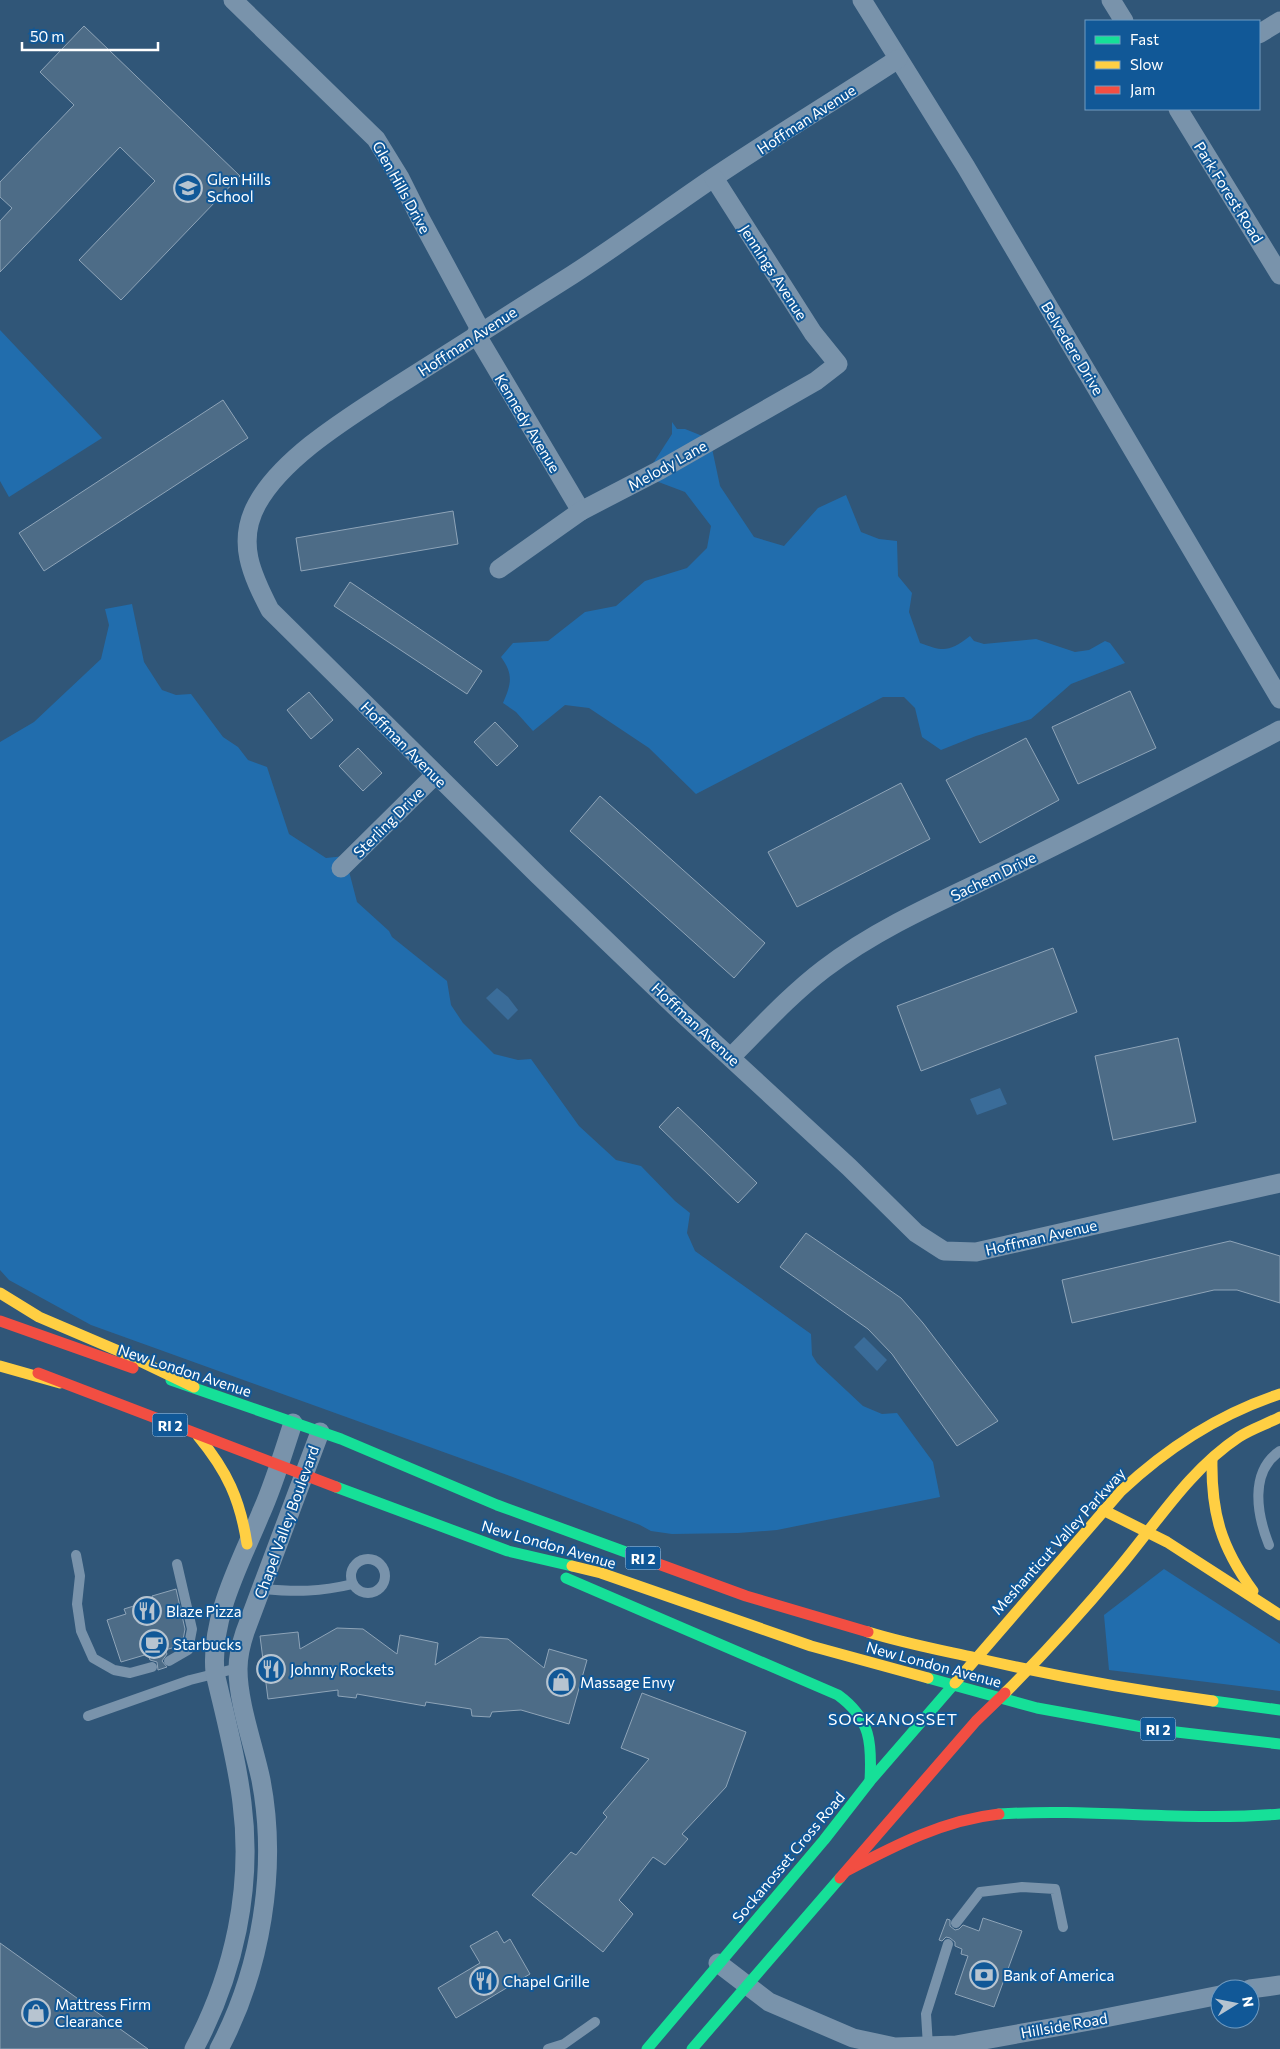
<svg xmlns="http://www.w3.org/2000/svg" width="1280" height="2049" viewBox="0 0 1280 2049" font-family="Commissioner,sans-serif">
<rect width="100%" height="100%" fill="#305678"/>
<g fill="#216dad">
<path d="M0,330l102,108 -93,59 -9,-16z"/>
<path d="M672,422l5,7h8l25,10 10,47 34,51 30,9 34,-38 28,-13 15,37 18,7 18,2 1,35 14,17 -3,19 11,31c24,9 29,9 50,-7l4,5 10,3 52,-5 39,13 14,-2 16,-9 5,2 15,20 -54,21 -40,35 -55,17 -35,14 -19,-13 -7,-29 -11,-11h-21l-187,97 -47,-46 -60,-40 -24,-3 -32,26 -17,-19 -13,-9c8,-19 11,-28 -2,-46l12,-14 35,-2 37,-29 31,-6 29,-25 42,-13 20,-20 4,-22 -26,-34 -45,-17 14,-13 18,-28z"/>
<path d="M132,604l12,58 18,28 14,5 15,-1 32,43 15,10 10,13 19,7 22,67 37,24 19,-2 12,46 32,29 3,6 55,44 4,24 12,18 31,31 24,6 13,-1 48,67 37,34 25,6 34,35 15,12 -3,20 8,18 116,83 1,21 5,8 46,43 19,8 15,-1 36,49 7,35 -163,33 -39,3 -66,1 -21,-3 -11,-6 -130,-49 -419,-151 -82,-45 -9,-10v-528l34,-20 67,-63 8,-34 -4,-16z"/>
<path d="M1164,1569l116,75v47l-171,-21 -5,-55z"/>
</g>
<g fill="#3a6c99">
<path d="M497,988l11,9 10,13 -10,10 -22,-22z"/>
<path d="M1000,1088l7,16 -30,11 -7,-16z"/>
<path d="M864,1337l23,23 -10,11 -23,-24z"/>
</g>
<g fill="#4d6c87" stroke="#8ea4b8">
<path d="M84,26l156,150 -119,124 -42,-40 76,-79 -35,-34 -120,125v-51l12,-13 -12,-11v-15l74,-77 -34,-33z"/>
<path d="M223,400l25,38 -204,133 -25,-38z"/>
<path d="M453,511l5,33 -157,27 -5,-33z"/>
<path d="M350,582l132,89 -15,23 -133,-88z"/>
<path d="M1130,691l26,57 -78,36 -26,-57z"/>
<path d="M309,692l24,28 -22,19 -24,-29z"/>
<path d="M495,722l23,24 -21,20 -23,-24z"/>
<path d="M1026,738l33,62 -79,43 -34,-63z"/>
<path d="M358,748l24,25 -19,18 -24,-25z"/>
<path d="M901,783l29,56 -133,68 -29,-55z"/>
<path d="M600,796l165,147 -31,35 -164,-147z"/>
<path d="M1053,948l24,64 -156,59 -24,-65z"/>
<path d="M1178,1038l18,84 -83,18 -18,-84z"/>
<path d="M678,1107l79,76 -19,20 -79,-76z"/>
<path d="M806,1233l95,65 22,25 75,98 -41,25 -65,-92 -24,-25 -88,-62z"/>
<path d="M1230,1241l50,15v47l-43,-13h-23l-142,33 -10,-43z"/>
<path d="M176,1589l9,40 -3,16 -17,5 2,4 -5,7 5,6 -9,3 -1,-8 -7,-2 -2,-6 -27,8 -14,-42 19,-6 -2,-5 29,-9 -1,-4z"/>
<path d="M337,1628l26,1 34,25 3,-19 38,8 -3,22 45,-28 28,2 36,29 5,-19 38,11 -18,64 -48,-14 -29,2 -2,5 -18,-1 -1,-7 -45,-7 -1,4 -68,-12 -1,4 -18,-2v-6l-70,9 -8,-63 38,-4 2,17z"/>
<path d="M642,1693l104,39 -20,55 -44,47 6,5 -23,26 -12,-8 -34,43 14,14 -30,38 -71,-57 39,-43 5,3 31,-38 -4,-4 46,-54 -28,-11z"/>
<path d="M983,1918l39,13 -28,76 -39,-13 13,-38 -7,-2 1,-5 -7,-3v-4l-5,-4 -4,-1 -4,4 -3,-1 8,-21 3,1v6l5,4 4,-1 4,-4 16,6z"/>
<path d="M497,1931l7,12 6,-4 20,35 -74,44 -18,-30 42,-25 -10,-17z"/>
<path d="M0,1943l95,68 53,38h-148z"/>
</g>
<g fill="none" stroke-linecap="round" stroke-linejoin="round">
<g stroke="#7993ab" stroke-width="10">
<path d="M1269,1545c-12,-30 -20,-73 11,-94"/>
<path d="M76,1555l4,21 -3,28 4,27 12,27 21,12 16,3 22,-6"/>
<circle cx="368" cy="1576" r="17"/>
<path d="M262,1589c35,3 57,3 91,-5"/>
<path d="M169,1661l19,-11 4,-21 -15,-65"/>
<path d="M88,1716l102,-36 48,-12"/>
<path d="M956,1923l24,-31 42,-5 33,2 8,38"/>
<path d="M928,2046l-2,-32 22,-70"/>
<path d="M548,2049l16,-5 31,-22"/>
</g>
<g stroke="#7993ab" stroke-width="19">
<path d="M233,0l143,139 24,39 19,38 62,115"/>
<path d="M862,0l104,167 314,532"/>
<path d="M1111,0l13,21"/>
<path d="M1259,34l21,-13"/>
<path d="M898,59c-61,40 -124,78 -185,119 -47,32 -93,66 -141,97 -61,39 -122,77 -183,116 -43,28 -107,67 -132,113 -21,38 -5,71 13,106l268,265 146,140 165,152 67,66 28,18 32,1 304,-69"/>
<path d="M1178,109l102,166"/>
<path d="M476,334l105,177"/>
<path d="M499,569l82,-58 79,-41 156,-89 22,-17 -25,-31 -99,-155"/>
<path d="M341,868l94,-93"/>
<path d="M731,1057c30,-30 59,-62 93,-88 59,-45 131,-74 196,-106 88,-43 174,-88 260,-133"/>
<path d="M718,1963l51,39 84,36 42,9 61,-2 139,-25 125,-25"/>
<path d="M1250,1989l30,-4"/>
<path d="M194,2049c40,-75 59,-161 48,-246 -5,-43 -17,-87 -27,-130 -5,-56 25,-109 46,-160 13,-29 22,-60 32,-90"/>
<path d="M219,2049c42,-79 59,-180 42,-269 -7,-34 -23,-76 -23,-111 0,-12 3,-25 7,-37l75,-200"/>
</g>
<g stroke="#16e098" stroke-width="11">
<path d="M171,1380l170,59 156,66 156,57"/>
<path d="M336,1487l172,64 64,15"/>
<path d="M566,1578l272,117c33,24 34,48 32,86"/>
<path d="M928,1678l109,30 122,22 121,14"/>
<path d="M1213,1701l67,9"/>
<path d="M999,1814c94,-6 187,8 281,0"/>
<path d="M647,2049l177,-209 46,-59 85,-98"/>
<path d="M692,2049l148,-171"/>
</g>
<g stroke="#ffcf43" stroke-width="11">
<path d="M0,1293l39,24 82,35 73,35"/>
<path d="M0,1366l60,17"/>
<path d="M198,1436c29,35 42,63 49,108"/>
<path d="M1212,1459c-1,54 9,88 41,132"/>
<path d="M1103,1510l64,32 113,73"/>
<path d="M572,1566l29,7 210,73 117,32"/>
<path d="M868,1632c35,11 72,18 108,26 78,18 157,32 237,43"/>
<path d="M955,1683l166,-192c47,-44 98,-77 159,-97"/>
<path d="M1005,1693c40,-40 77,-81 113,-124 38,-45 71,-99 121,-132 12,-8 28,-13 41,-20"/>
</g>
<g stroke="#f24e42" stroke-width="11">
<path d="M0,1321l133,47"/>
<path d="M38,1373l298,114"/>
<path d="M653,1562l93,34 122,36"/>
<path d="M848,1870c48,-25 96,-50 151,-56"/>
<path d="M840,1878l136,-157 29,-28"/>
</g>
</g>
<defs>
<symbol id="school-ring" viewBox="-11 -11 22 22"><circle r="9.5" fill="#115897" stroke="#b7c4d0" stroke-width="1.5"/><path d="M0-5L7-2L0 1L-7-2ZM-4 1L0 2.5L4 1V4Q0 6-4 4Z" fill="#b7c4d0"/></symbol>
<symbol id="restaurant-ring" viewBox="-11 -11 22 22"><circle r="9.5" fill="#115897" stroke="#b7c4d0" stroke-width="1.5"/><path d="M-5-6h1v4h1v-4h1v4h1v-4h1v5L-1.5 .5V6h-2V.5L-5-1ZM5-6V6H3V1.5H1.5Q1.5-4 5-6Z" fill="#b7c4d0"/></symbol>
<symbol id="cafe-ring" viewBox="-11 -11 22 22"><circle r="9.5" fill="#115897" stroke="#b7c4d0" stroke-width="1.5"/><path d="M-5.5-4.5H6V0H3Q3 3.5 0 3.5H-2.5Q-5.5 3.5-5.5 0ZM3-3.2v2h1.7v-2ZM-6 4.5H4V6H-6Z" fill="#b7c4d0"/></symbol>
<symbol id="shop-ring" viewBox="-11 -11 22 22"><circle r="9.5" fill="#115897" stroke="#b7c4d0" stroke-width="1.5"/><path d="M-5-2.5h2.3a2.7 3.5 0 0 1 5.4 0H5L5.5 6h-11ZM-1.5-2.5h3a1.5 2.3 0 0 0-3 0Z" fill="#b7c4d0"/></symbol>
<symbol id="bank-ring" viewBox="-11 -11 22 22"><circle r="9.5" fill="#115897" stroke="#b7c4d0" stroke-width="1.5"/><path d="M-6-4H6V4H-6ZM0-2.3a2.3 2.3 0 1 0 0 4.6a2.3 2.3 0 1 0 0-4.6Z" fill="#b7c4d0"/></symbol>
</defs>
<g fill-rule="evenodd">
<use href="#school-ring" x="172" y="172" width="32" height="32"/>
<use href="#restaurant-ring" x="131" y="1595" width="32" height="32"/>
<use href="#cafe-ring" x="138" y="1628" width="32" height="32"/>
<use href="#restaurant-ring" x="255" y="1653" width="32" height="32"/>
<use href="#shop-ring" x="545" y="1666" width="32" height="32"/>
<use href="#bank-ring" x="968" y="1959" width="32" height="32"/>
<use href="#restaurant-ring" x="468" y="1965" width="32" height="32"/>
<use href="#shop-ring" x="20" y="1997" width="32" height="32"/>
</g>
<g text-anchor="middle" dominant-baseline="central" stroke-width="4" stroke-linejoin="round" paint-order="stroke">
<g fill="#115897" stroke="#b8cde0" stroke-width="1">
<rect x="152.5" y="1413.5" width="35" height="23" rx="4"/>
<rect x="625.5" y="1546.5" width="35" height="23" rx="4"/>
<rect x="1140.5" y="1717.5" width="35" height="23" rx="4"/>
</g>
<g font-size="14" font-weight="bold" fill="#fff">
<text x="170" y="1425">RI 2</text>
<text x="643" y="1558">RI 2</text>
<text x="1158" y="1729">RI 2</text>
</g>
<g font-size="15" fill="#fff" stroke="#115897">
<text transform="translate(806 119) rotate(-33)">Hoffman Avenue</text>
<text transform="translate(402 187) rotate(61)">Glen Hills Drive</text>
<text transform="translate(1229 192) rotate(58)">Park Forest Road</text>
<text transform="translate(774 272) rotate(57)">Jennings Avenue</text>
<text transform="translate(467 341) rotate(-33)">Hoffman Avenue</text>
<text transform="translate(1073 348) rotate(59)">Belvedere Drive</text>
<text transform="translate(528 423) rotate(59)">Kennedy Avenue</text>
<text transform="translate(667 465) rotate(-29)">Melody Lane</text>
<text transform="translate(404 744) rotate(45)">Hoffman Avenue</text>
<text transform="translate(388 822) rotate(-45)">Sterling Drive</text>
<text transform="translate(993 876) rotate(-26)">Sachem Drive</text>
<text transform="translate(696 1024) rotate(43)">Hoffman Avenue</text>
<text transform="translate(1041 1237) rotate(-13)">Hoffman Avenue</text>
<text transform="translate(185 1370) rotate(18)">New London Avenue</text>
<text transform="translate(286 1522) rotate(-70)">Chapel Valley Boulevard</text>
<text transform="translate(1058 1541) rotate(-48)">Meshanticut Valley Parkway</text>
<text transform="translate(549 1544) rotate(16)">New London Avenue</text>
<text transform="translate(934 1664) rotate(15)">New London Avenue</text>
<text transform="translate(788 1857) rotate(-50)">Sockanosset Cross Road</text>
<text transform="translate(1064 2025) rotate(-10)">Hillside Road</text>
</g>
<g font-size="15" fill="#fff" stroke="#115897" text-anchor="start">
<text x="207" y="179">Glen Hills<tspan x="207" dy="17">School</tspan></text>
<text x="166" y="1611">Blaze Pizza</text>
<text x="173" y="1644">Starbucks</text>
<text x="290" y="1669">Johnny Rockets</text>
<text x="580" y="1682">Massage Envy</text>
<text x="1003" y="1975">Bank of America</text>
<text x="503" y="1981">Chapel Grille</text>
<text x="55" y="2004">Mattress Firm<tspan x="55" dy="17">Clearance</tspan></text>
</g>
<g font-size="16" letter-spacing="1" fill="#fff" stroke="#115897">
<text x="893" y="1718">SOCKANOSSET</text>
</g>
</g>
<rect x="1085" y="20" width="175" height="90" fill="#115897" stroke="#709bc1"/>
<rect x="1095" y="36" width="25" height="8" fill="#16e098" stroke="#709bc1"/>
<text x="1130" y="45" font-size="15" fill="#ffffff">Fast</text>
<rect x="1095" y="61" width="25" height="8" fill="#ffcf43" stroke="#709bc1"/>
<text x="1130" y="70" font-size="15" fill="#ffffff">Slow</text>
<rect x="1095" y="86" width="25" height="8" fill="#f24e42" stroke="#709bc1"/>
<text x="1130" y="95" font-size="15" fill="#ffffff">Jam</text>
<g transform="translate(1235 2004) rotate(80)"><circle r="24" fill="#115897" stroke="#709bc1"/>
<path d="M0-4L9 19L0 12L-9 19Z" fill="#b7c4d0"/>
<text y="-8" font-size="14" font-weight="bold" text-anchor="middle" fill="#ffffff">N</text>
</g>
<path d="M22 42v8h136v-8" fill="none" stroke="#ffffff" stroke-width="2.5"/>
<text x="30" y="42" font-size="15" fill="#ffffff" stroke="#115897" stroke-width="4" paint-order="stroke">50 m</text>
</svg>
